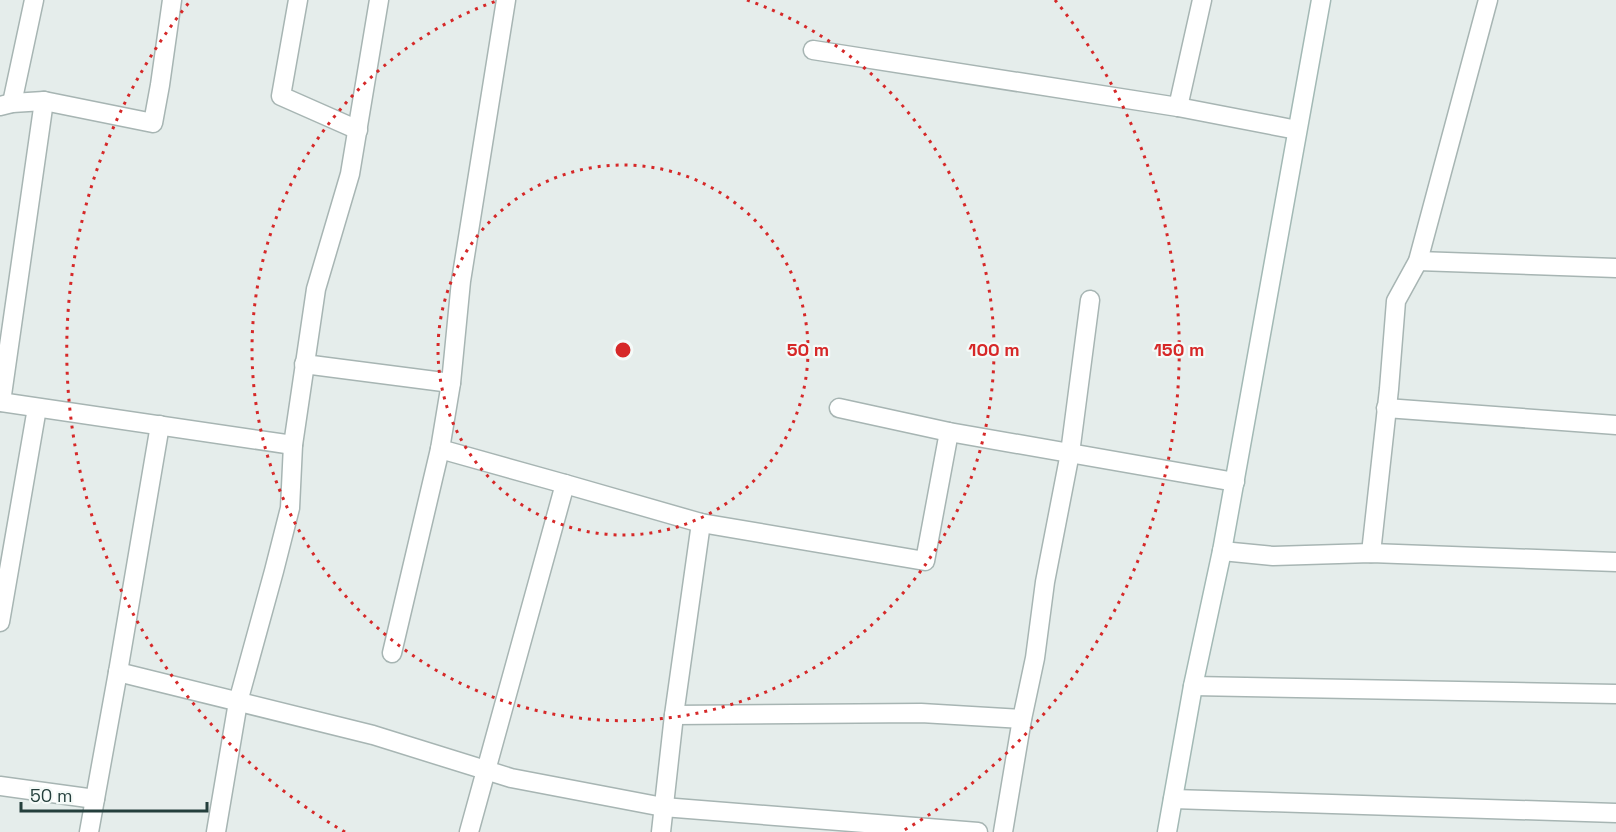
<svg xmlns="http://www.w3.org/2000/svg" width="1616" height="832" viewBox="0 0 1616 832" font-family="'Space Grotesk',sans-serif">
<rect width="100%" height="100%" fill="#e5edeb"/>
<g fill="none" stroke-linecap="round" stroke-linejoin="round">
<defs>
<g id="street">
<path d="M298,0l-17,96 77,34"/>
<path d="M813,50l365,57 119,23"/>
<path d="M12,103l22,-103"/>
<path d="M0,106l12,-3 32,-2 109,22 7,-38 12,-85"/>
<path d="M1178,107l24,-107"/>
<path d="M1418,261l198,7"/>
<path d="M304,364l147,19"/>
<path d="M0,402l293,43"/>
<path d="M1,402l43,-301"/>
<path d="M839,408l110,24 286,50"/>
<path d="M1386,408l230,17"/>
<path d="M565,484l136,39 224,38 24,-129"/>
<path d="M1222,551l51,5 98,-3 245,9"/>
<path d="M1371,553l18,-164 7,-88 22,-40 70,-261"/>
<path d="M0,622l37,-214"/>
<path d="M392,653l48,-204"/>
<path d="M118,672l255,63 138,43 152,29 315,25"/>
<path d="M1193,686l423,8"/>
<path d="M674,715l247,-2 101,6"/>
<path d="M0,786l95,13"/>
<path d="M1173,799l443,14"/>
<path d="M89,832l29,-160 42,-247"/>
<path d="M216,832l22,-130 36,-131 16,-63 3,-63 23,-156 34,-115 29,-174"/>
<path d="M469,832l96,-348 -125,-35 11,-66 10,-102 45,-281"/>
<path d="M661,832l13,-117 27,-192"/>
<path d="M1003,832l19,-113 13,-61 10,-76 25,-129 20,-153"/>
</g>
<path id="secondary" d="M1167,832l26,-146 29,-135 99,-551"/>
</defs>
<use href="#street" stroke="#a7b5b3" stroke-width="21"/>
<use href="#secondary" stroke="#a3b9b5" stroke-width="21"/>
<use href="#street" stroke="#fff" stroke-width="18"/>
<use href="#secondary" stroke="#fff" stroke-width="18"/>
</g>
<g fill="none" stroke="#d62828" stroke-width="3" stroke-dasharray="3 6">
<circle cx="623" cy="350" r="185"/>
<path d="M747 0A371 371 0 1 1 499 0"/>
<path d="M345 832A556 556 0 0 1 191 0M1055 0A556 556 0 0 1 901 832"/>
</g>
<circle cx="623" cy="350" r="9" fill="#d62828" stroke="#f5faf8" stroke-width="3"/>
<g font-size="18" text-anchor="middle" font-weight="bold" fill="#d62828" stroke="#f5faf8" stroke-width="4.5" stroke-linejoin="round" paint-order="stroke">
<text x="808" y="356">50 m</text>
<text x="994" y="356">100 m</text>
<text x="1179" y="356">150 m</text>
</g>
<path d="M21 802v9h186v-9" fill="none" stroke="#243f3c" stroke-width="3"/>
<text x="30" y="802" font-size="18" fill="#243f3c" stroke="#f5faf8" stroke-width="4.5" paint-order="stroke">50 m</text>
</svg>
